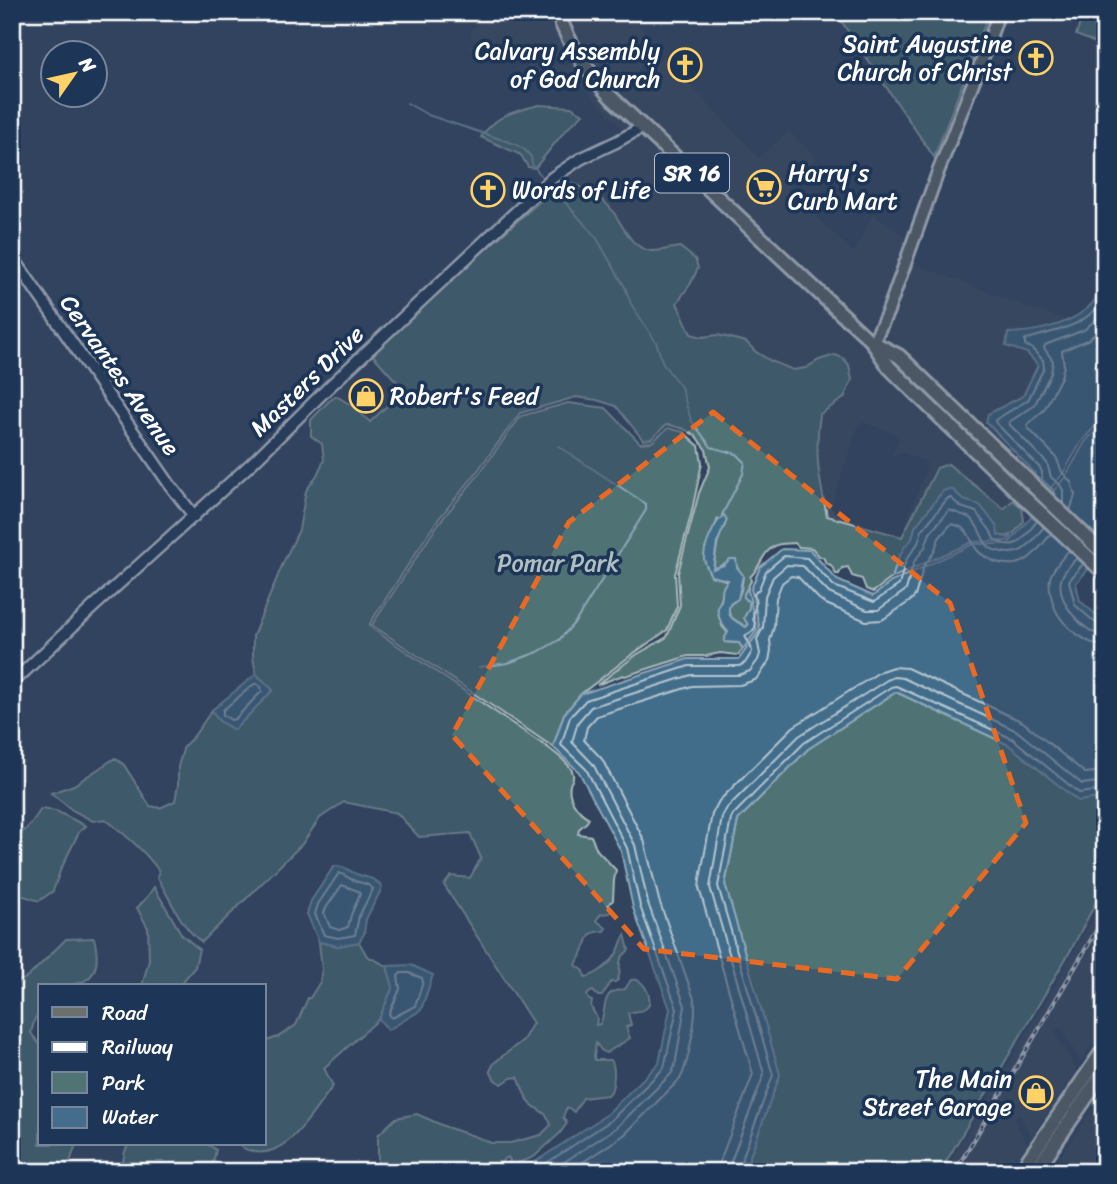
<svg xmlns="http://www.w3.org/2000/svg" width="1117" height="1184" viewBox="0 0 1117 1184" font-family="Sriracha,sans-serif">
<rect width="100%" height="100%" fill="#32435e"/>
<filter id="ink" filterUnits="userSpaceOnUse"><feTurbulence type="fractalNoise" baseFrequency=".0143" numOctaves="2"/><feDisplacementMap in="SourceGraphic" scale="14" xChannelSelector="R" yChannelSelector="G"/><feConvolveMatrix kernelMatrix="1 2 1 2 8 2 1 2 1" color-interpolation-filters="sRGB"/></filter>
<g filter="url(#ink)">
<g fill="#414d62">
<path d="M490,12h55l7,16 6,-3 15,30 -6,3h-22l-73,-20 -2,-7z"/>
<path d="M583,12h47l28,40 -46,40 -13,-14 -34,-56z"/>
<path d="M469,45l74,20h25l8,-4 61,65 -10,7 -47,-49 -112,-37z"/>
<path d="M663,57l96,101 30,-27 28,27 -31,31 68,64 19,-39 29,22 5,10 -23,64 -12,26 -255,-239z"/>
<path d="M642,131l226,212 148,153 -11,13 -68,-41 -35,69 -5,-1 5,-2 25,-68 -1,-4 -25,-10 -4,2 -2,3 -3,-1 7,-18 -1,-3 -35,-13 -5,3 -27,83 2,3 63,25 -69,-20 -10,-51v-31l3,-20 24,-16 -25,-38 -13,8 -13,2 -22,-9 -15,-9 -10,-10 -28,-7 -16,2 -11,-3 -15,-31 15,-20 -11,-36 -29,4 -14,-6 -13,-14 -14,-23 -20,-17 -25,-11 -3,-5 7,-6z"/>
<path d="M912,255l6,10 103,40 46,15 -16,6 -27,6 -16,1 -1,13 20,7 11,12 -15,31 -35,18 48,59 -5,6 -154,-138z"/>
<path d="M885,353l11,6 130,126 -5,5 -118,-114z"/>
<path d="M1105,897v43l-6,3 6,11v72l-24,36 -20,-35 -7,4 22,39 -44,67 -12,-22 -7,3 14,27 -19,27h-64l103,-173z"/>
<path d="M1096,1105l9,17v50h-55z"/>
</g>
<g fill="#507374" stroke="#a8b9ba" stroke-width="2">
<path d="M835,12h154l-14,39 -41,106z"/>
<path d="M1084,12h21v35l-29,-12z"/>
<path d="M539,105l32,2 12,7 -19,18 -29,36 -7,-1 -7,-12 -40,-18c16,-23 33,-25 58,-32z"/>
<path d="M564,180c18,7 35,14 47,29 12,15 19,40 41,42 9,0 19,-3 28,-4l15,12 3,9 -7,15 -14,20 14,31 11,3 16,-2 28,7 10,10 15,9 22,9 13,-2 13,-8 16,-5 8,3 6,7 3,15 -8,18 -24,16c-6,40 -1,64 7,102l75,21 35,-69 11,-4 56,45 9,-9 9,8 2,13c-9,10 -11,19 -26,14l-45,-45 -10,1 -28,36 -3,12 -13,18 -7,21 -19,14 -7,-3 -4,-10 -10,-3 -4,-9 -6,1 -3,6h-3l-5,-9 -5,-2 -3,-6h-3l-8,-9 -13,-1 -4,-4c-6,1 -13,0 -18,2 -14,5 -17,23 -27,32l1,4 -7,13 5,7v7l-4,8 3,9 -2,2c-10,-7 -21,-9 -16,-23 11,-4 12,-18 13,-29l-17,-12 -13,7c3,-15 3,-31 12,-45l-7,-6 -13,30 6,27 18,5c-12,12 -3,13 -10,23l3,22 6,7 -3,9 14,1 4,6 -5,6 -18,-2 -14,3h-18l-63,20 -2,-1 -26,10 39,-30 31,-18 13,-32 -2,-32 21,-80 11,-26 -4,-17 -11,-15 -11,-6 -14,-4h-4l-15,14 -8,1 -27,-34 -19,-6 -21,-3 -56,16 -47,64 -37,45 -66,101v4l180,122c7,6 22,16 23,25 1,7 -1,4 -3,11 -3,13 8,27 19,33l-2,4 -8,7 -1,5 13,2 6,14 19,20 -2,10 -1,20 -5,5 4,4 -2,4 -9,1 -5,6 10,8 -2,3c-17,1 -14,5 -20,18 -2,6 -6,10 -8,16l8,6 1,6c11,-1 28,-15 33,-26 3,-6 3,-11 7,-16l4,15c-15,13 -6,13 -11,30l-3,2h-4l-9,14h-4l-5,-5 -3,1 -3,3 2,5 3,1 -1,6 6,11 -1,7 4,-1c6,-9 2,-27 13,-32 4,-2 8,-2 12,-3l6,-9c2,0 4,-1 6,0 9,3 18,23 8,29 -5,3 -12,2 -17,4l3,12 -5,2 4,11 -24,15 -5,-3 -5,-7 -2,13 1,4h16c5,8 3,24 0,32l-4,3 -24,3 -9,14 -5,-4 -3,1 -3,8 4,6 -7,10 -26,24 -24,9 -2,-2 2,-4 -2,-3 -5,3 -4,8 -9,4h-112v-37l18,-17 21,-4 29,13 28,9 17,7h19l31,-8 10,-10c-5,-15 -10,-12 -20,-21 -7,-7 -9,-18 -13,-27l-7,1 -9,6 -7,-4 -5,-9 4,-8 29,-23 10,-17 -89,-138 7,-9 19,2 11,-20 -11,-25 -51,4 -22,-24 -53,-11 -24,16 -18,26 -100,98c-22,-15 -31,-43 -45,-65l2,-6c-14,-20 -34,-37 -54,-52l-12,2 -21,-11 -21,-17 23,-8 41,-27 9,7 26,41 10,2 15,-7 3,-16v-18l6,-21 10,-10 18,-26 6,10 16,10 39,-40 -17,-16 -3,-17v-21l31,-75 15,-31 7,-39 11,-16 7,-15 -2,-16 -11,-8v-16l17,-18 8,-6 15,9 19,17 34,-32 -33,-37 44,-41z"/>
<path d="M568,403l38,5 34,35 12,-1 16,-14 15,4 16,14 3,17 -11,52 -16,59 2,32 -10,24 -37,26 -49,38 -17,20 -11,33 -181,-122 67,-102 37,-45 45,-62z"/>
<path d="M896,692l113,53 69,56 27,-4v88l-33,63 -132,224h-196l36,-97 -55,-190 13,-65 70,-71z"/>
<path d="M41,809l15,2 30,15 -7,6 -19,39 -7,20 -14,10 -27,-9v-54c13,-4 22,-18 29,-29z"/>
<path d="M154,887l28,48 17,14 -4,18 -16,19h-37l7,-26 -1,-32 -11,-20 10,-11z"/>
<path d="M94,938c12,48 -16,48 -54,48v28l-5,4 -4,15 9,12v99h36l-6,18 -13,10h-45v-187l16,-8 38,-38z"/>
<path d="M319,942l19,4 21,-4 8,14 20,10 6,21 -14,32 -55,49 9,18c-22,27 -53,89 -96,58h27v-102l14,-5 18,-12 12,-27h2l10,-16 2,-13z"/>
<path d="M129,1144h78l9,6 -5,22h-90l4,-21z"/>
</g>
<g fill="#436d8a" stroke="#8ea7b9" stroke-width="2">
<path d="M1105,281v134l-23,26 -20,34 -16,19 -15,-15 4,-6 -49,-51 2,-8 35,-18 15,-31 -11,-12 -21,-7 2,-13c31,-1 71,-9 90,-37 3,-4 4,-10 7,-15z"/>
<path d="M1105,420v130l-29,33 4,18 25,21v175l-27,4 -69,-56 -113,-53 -88,57 -70,71 -13,64 55,191 -36,97h-224l86,-57 53,-52 11,-54 -37,-101 -12,-57 -42,-79 -26,-25 11,-33 17,-20 107,-35h51l21,-29 -9,-41 9,-22 22,-18 28,1 27,30 36,16 18,-14 82,-38h35l57,-67 20,-35z"/>
<path d="M948,489l5,1 11,10 16,5 17,22 1,8 8,2h5l-4,4 -35,1 -80,36 7,-21 6,-11 7,-7 3,-12 28,-36z"/>
<path d="M724,515l3,5 -10,23 -4,26 11,-4 6,-6h6l1,8 6,8 -5,24 -8,5c-5,14 6,17 16,23l2,-2 -4,-7 5,-10v-6l-5,-4v-4l5,-9 -1,5 9,40 -14,19 -4,-6 -14,-1 -1,-3 4,-7c-6,-7 -12,-16 -10,-26 1,-2 2,-3 3,-5 3,-11 -2,-10 7,-21l-17,-4c-3,-6 -6,-12 -7,-17 -1,-11 11,-38 20,-44z"/>
<path d="M256,674l17,16 -39,40 -16,-10 -6,-10z"/>
<path d="M334,866c13,0 12,4 22,8 11,4 20,3 26,14l-16,31 -2,15 -5,8 -21,4 -19,-4 -12,-28 4,-13z"/>
<path d="M411,965l22,10 -12,35 -33,20 -9,-11 14,-32 -6,-21z"/>
</g>
<g fill="none" stroke-linecap="round" stroke-linejoin="round">
<g stroke="#b4c5d0" stroke-width="2">
<path d="M1055,496l-2,-6 -11,-10v-8l-2,-4 -44,-45 -1,-3 33,-20 16,-32 -1,-8 -12,-12 -6,-3v-5c30,-10 61,-12 80,-43"/>
<path d="M1063,503v-13l-3,-5 -9,-8 -4,-14 -37,-38 -1,-3 25,-16 17,-33 2,-12 -9,-13 1,-3 39,-15 21,-19"/>
<path d="M1070,511l5,-16 -4,-13 -9,-10 -6,-15 -28,-29 -1,-3 17,-15 17,-33 3,-11 -2,-15 27,-12 16,-14"/>
<path d="M1069,550c-7,9 -16,17 -19,28 -2,11 3,29 9,38 9,13 30,30 46,30"/>
<path d="M1077,558c-6,6 -14,13 -16,22 -5,22 23,54 44,56"/>
<path d="M1083,564l-14,17 6,24 23,20 7,2"/>
<path d="M254,684h3l4,3 1,4 -27,28 -4,1 -8,-5v-5z"/>
<path d="M339,873c6,2 9,5 14,7 8,4 14,2 20,9l-14,27 -4,19 -17,3 -14,-3 -9,-21 3,-10z"/>
<path d="M342,885l16,6 2,3 -9,21 -3,12 -9,3 -9,-3 -6,-14 2,-5z"/>
<path d="M401,973h8l13,5 1,4 -8,24 -23,12 -3,-4 11,-25 -2,-13z"/>
<path d="M533,1172l77,-51 54,-53 13,-59 -37,-103 -13,-58 -41,-79 -25,-24 9,-28 16,-17 103,-34h50l6,-3 7,-11 -1,-5 -6,-11c3,-2 7,-3 9,-7 4,-6 -1,-5 -1,-12 1,-10 5,-12 1,-23l5,-5 7,-18 18,-15 23,2 27,28 40,16 25,-17 7,-25 12,-17 4,-13 26,-32h3l10,9 15,5 14,18 4,9c24,14 29,-1 43,-18"/>
<path d="M549,1172l67,-44 55,-54 4,-8 10,-60 -37,-103 -13,-58 -42,-81 -21,-22 6,-20 13,-15 100,-32h48l11,-4 8,-11 2,-6 -3,-15 6,-11 2,-32 8,-19 14,-12 16,1 26,27 38,17h11l28,-20 8,-28 11,-15 5,-14 19,-23c5,2 15,5 21,8 8,6 10,16 15,24 3,5 8,8 13,9 25,8 32,-8 46,-24"/>
<path d="M568,1172l56,-37 56,-56c8,-14 18,-65 14,-80l-35,-99 -15,-60 -42,-81 -18,-19 3,-13 10,-11 95,-30 48,-1 15,-5 5,-5 9,-14 2,-11 -1,-10 4,-13 2,-29 6,-15 9,-7 7,1 21,22 7,5 40,17 16,-1 27,-18 6,-6 9,-30 10,-14 5,-14 12,-14c20,4 16,12 26,26 5,6 12,9 19,12 29,9 39,-9 55,-28"/>
<path d="M719,1172l1,-11 33,-87 -54,-186 1,-9 12,-65 7,-13 74,-74 88,-56 12,-4 14,1 116,54 62,51 20,-2"/>
<path d="M729,1172l1,-8 34,-90 -54,-187 12,-70 5,-9 72,-72 88,-56 7,-3 9,1 114,53 65,53 23,-3"/>
<path d="M738,1172l1,-5 34,-92 -55,-189 13,-67 2,-4 71,-72 87,-56 5,-1 117,53 66,54 26,-3"/>
</g>
<g stroke="#8ea7b9" stroke-width="2">
<path d="M407,103l21,12 87,29 10,6 6,7 1,7 12,15"/>
<path d="M550,185l46,52 29,50 6,17 25,38 7,22 18,23 10,33 20,27 26,7 8,8 -2,12 -21,41"/>
<path d="M479,667l29,-4 30,-11 21,-12 17,-19 70,-111v-6l-6,-4 -82,-54"/>
</g>
<defs>
<g id="secondary">
<path d="M12,256l158,229 24,31"/>
<path d="M12,683l81,-76 159,-144 77,-76 223,-209 28,-19 36,-17 27,-15"/>
</g>
<path id="primary" d="M847,319l26,24 15,-32 50,-139 47,-120 14,-40"/>
<g id="highway">
<path d="M557,12c14,36 28,57 54,85l236,222"/>
<path d="M873,343l16,24 12,12 117,113 87,81"/>
<path d="M874,343l25,13 206,199"/>
<path d="M1020,1172l85,-124"/>
<path d="M1035,1172l70,-102"/>
</g>
</defs>
<use href="#secondary" stroke="#fff" stroke-width="15"/>
<use href="#primary" stroke="#fff" stroke-width="16"/>
<use href="#highway" stroke="#fff" stroke-width="18"/>
<use href="#secondary" stroke="#1d3557" stroke-width="10"/>
<use href="#primary" stroke="#6b706d" stroke-width="10"/>
<use href="#highway" stroke="#6b706d" stroke-width="12"/>
<defs>
<path id="rail" d="M955,1172l150,-256"/>
</defs>
<use href="#rail" stroke="#fff" stroke-width="4.5"/>
<use href="#rail" stroke="#1d3557" stroke-width="2" stroke-dasharray="5" stroke-linecap="butt"/>
</g>
</g>
<path d="M0 0H1117V1184H0ZM713,412l237,191 76,220 -129,156 -253,-30 -192,-214 117,-213z" fill="#32435e" fill-opacity=".55" fill-rule="evenodd"/>
<path fill="none" stroke="#ea6a24" stroke-width="5" stroke-dasharray="14 9" stroke-linejoin="round" d="M713,412l237,191 76,220 -129,156 -253,-30 -192,-214 117,-213z"/>
<defs>
<symbol id="church-ring" viewBox="-11 -11 22 22"><circle r="9.5" fill="#1d3557" stroke="#ffd166" stroke-width="1.5"/><path d="M-1.2-6h2.4v3.5h3.3v2.4h-3.3V6h-2.4V-.1h-3.3v-2.4h3.3Z" fill="#ffd166"/></symbol>
<symbol id="supermarket-ring" viewBox="-11 -11 22 22"><circle r="9.5" fill="#1d3557" stroke="#ffd166" stroke-width="1.5"/><path d="M-6-5.5h2.5l.6 2H6L4.5 2H-2.5L-4.4-4H-6ZM-1.5 3.2a1.3 1.3 0 1 0 .1 0ZM3 3.2a1.3 1.3 0 1 0 .1 0Z" fill="#ffd166"/></symbol>
<symbol id="shop-ring" viewBox="-11 -11 22 22"><circle r="9.5" fill="#1d3557" stroke="#ffd166" stroke-width="1.5"/><path d="M-5-2.5h2.3a2.7 3.5 0 0 1 5.4 0H5L5.5 6h-11ZM-1.5-2.5h3a1.5 2.3 0 0 0-3 0Z" fill="#ffd166"/></symbol>
</defs>
<g fill-rule="evenodd">
<use href="#church-ring" x="1017" y="39" width="38" height="38"/>
<use href="#church-ring" x="666" y="46" width="38" height="38"/>
<use href="#supermarket-ring" x="745" y="168" width="38" height="38"/>
<use href="#church-ring" x="469" y="171" width="38" height="38"/>
<use href="#shop-ring" x="347" y="377" width="38" height="38"/>
<use href="#shop-ring" x="1017" y="1074" width="38" height="38"/>
</g>
<g text-anchor="middle" dominant-baseline="central" stroke-width="7" stroke-linejoin="round" paint-order="stroke">
<rect fill="#1d3557" stroke="#bbc2cd" stroke-width="2" x="655" y="153.5" width="74" height="39" rx="5"/>
<g font-size="23" font-weight="bold" fill="#fff">
<text x="692" y="173">SR 16</text>
</g>
<g font-size="24" fill="#fff" stroke="#1d3557" text-anchor="end">
<text x="1012" y="44">Saint Augustine<tspan x="1012" dy="28">Church of Christ</tspan></text>
<text x="660" y="51">Calvary Assembly<tspan x="660" dy="28">of God Church</tspan></text>
<text x="788" y="173" text-anchor="start">Harry's<tspan x="788" dy="28">Curb Mart</tspan></text>
<text x="512" y="190" text-anchor="start">Words of Life</text>
<text x="390" y="396" text-anchor="start">Robert's Feed</text>
<text x="1012" y="1079">The Main<tspan x="1012" dy="28">Street Garage</tspan></text>
</g>
<g font-size="24" fill="#fff" stroke="#1d3557">
<text transform="translate(120 375) rotate(55)">Cervantes Avenue</text>
<text transform="translate(307 381) rotate(-44)">Masters Drive</text>
</g>
<g font-size="24" fill="#b0c0c0" stroke="#1d3557">
<text x="558" y="563">Pomar Park</text>
</g>
</g>
<rect width="1117" height="1184" fill="none" stroke="#1d3557" stroke-width="42"/>
<rect x="21" y="21" width="1075" height="1142" fill="none" stroke="#fff" stroke-width="2.5" filter="url(#ink)"/>
<rect x="38" y="984" width="228" height="161" fill="#1d3557" stroke="#77869a" stroke-width="2"/>
<rect x="52" y="1007" width="35" height="10" fill="#6b706d" stroke="#77869a" stroke-width="2"/>
<text x="102" y="1020" font-size="21" fill="#ffffff">Road</text>
<rect x="52" y="1042" width="35" height="10" fill="#ffffff" stroke="#77869a" stroke-width="2"/>
<text x="102" y="1054" font-size="21" fill="#ffffff">Railway</text>
<rect x="52" y="1072" width="35" height="21" fill="#507374" stroke="#77869a" stroke-width="2"/>
<text x="102" y="1090" font-size="21" fill="#ffffff">Park</text>
<rect x="52" y="1107" width="35" height="21" fill="#436d8a" stroke="#77869a" stroke-width="2"/>
<text x="102" y="1124" font-size="21" fill="#ffffff">Water</text>
<g transform="translate(74 74) rotate(56)"><circle r="33" fill="#1d3557" stroke="#77869a" stroke-width="2"/>
<path d="M0-5L12 26L0 18L-12 26Z" fill="#ffd166"/>
<text y="-10" font-size="19" font-weight="bold" text-anchor="middle" fill="#ffffff">N</text>
</g>
</svg>
